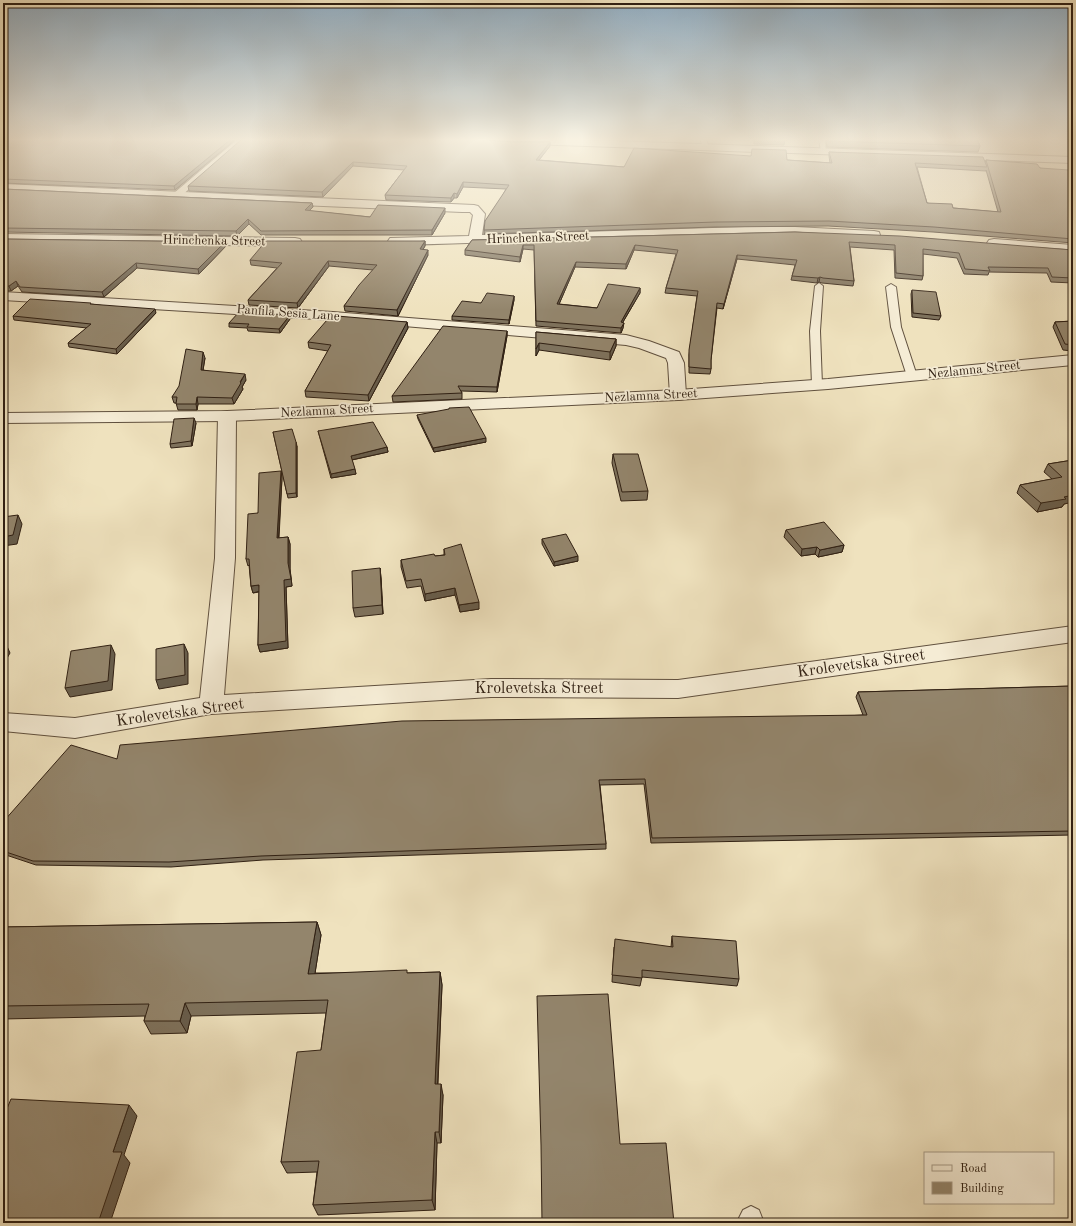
<svg xmlns="http://www.w3.org/2000/svg" width="1076" height="1226" viewBox="0 0 1076 1226" font-family="'Old Standard TT',serif">
<rect width="100%" height="100%" fill="#efe2be"/>
<filter id="stains"><feTurbulence type="fractalNoise" baseFrequency=".005" numOctaves="4"/><feColorMatrix values="0 0 0 0 .2 0 0 0 0 .09 0 0 0 0 .02 0 0 0 .5 -.17"/></filter>
<radialGradient id="worn" r=".72"><stop offset=".6" stop-color="#630" stop-opacity="0"/><stop offset="1" stop-color="#630" stop-opacity=".3"/></radialGradient>
<g fill="none" stroke-linecap="round" stroke-linejoin="round">
<defs>
<g id="service">
<path d="M238,139h7l-65,58h-6v-4z"/>
<path d="M700,139h6l3,9 -1,1h-4z"/>
<path d="M819,139h6l1,14 -5,-1z"/>
<path d="M819,283l4,3 -3,45 2,54 -5,3 -5,-3 -2,-54 5,-45z"/>
<path d="M891,284l5,3 5,40 16,49 -5,3 -5,-3 -16,-49 -5,-40z"/>
<path d="M751,1206l8,4 5,13h-24l-1,-5 4,-8z"/>
</g>
<g id="minor">
<path d="M471,139h83l519,18v6l-597,-21z"/>
<path d="M3,184l471,21 4,1 7,8 -3,21 263,-8h50l79,4 5,1 1,3 -1,3 -5,1c-26,-1 -53,-4 -79,-4 -133,-3 -267,8 -400,10l-5,-1 -2,-3 2,-3 79,-2 4,-21 -3,-3h-8l-459,-20z"/>
<path d="M3,234l292,4 5,1 2,3 -2,3 -5,1 -292,-4z"/>
<path d="M994,239l79,6v8l-84,-7 -2,-3 2,-3z"/>
<path d="M3,292l330,20 293,23 23,6 30,11 5,11 2,32 -2,4 -6,1 -6,-1 -2,-4 -2,-32 -2,-5 -27,-10 -13,-3 -293,-25 -330,-20z"/>
<path d="M227,411l6,1 3,4 -1,142 -11,137 267,-16 187,1 395,-54v16l-395,56 -187,-1 -280,17 -136,24 -72,-7v-18l72,5 125,-20 15,-140 3,-142 3,-4z"/>
</g>
<path id="tertiary" d="M1073,355v10l-245,24 -150,11 -451,21 -224,2v-10l224,-2 451,-21 150,-11z"/>
</defs>
<use href="#service" stroke="#60503e" stroke-width="2"/>
<use href="#minor" stroke="#60503e" stroke-width="2"/>
<use href="#tertiary" stroke="#60503e" stroke-width="2"/>
<use href="#service" fill="#f5ecd5" fill-rule="evenodd"/>
<use href="#minor" fill="#f5ecd5" fill-rule="evenodd"/>
<use href="#tertiary" fill="#f5ecd5" fill-rule="evenodd"/>
</g>
<g fill="#7e725d" stroke="#302013" fill-rule="evenodd">
<path d="M3,139h233l-61,51 -172,-7z"/>
<path d="M754,139h31l-1,6 -30,-1z"/>
<path d="M826,139h151l3,7 -2,6 -151,-5z"/>
<path d="M431,140l119,2v4l-11,14 85,7 163,-7 43,3 -1,-7v-4l156,11 1,-3 54,8 33,8v67l-140,-11 -105,-6 -113,1 -231,7v-4l22,-41 -43,-2 -6,11h-3l-3,4 -65,-2 -1,-5 19,-25 -51,-4 -30,31 -134,-6 -1,-5zM917,167l69,4v-1l12,42 -45,-4 -26,-5z"/>
<path d="M3,189l309,14 1,4 -4,4 61,6 75,-4 -13,22h-171l-12,-11 -12,12 -234,-4z"/>
<path d="M795,232l278,18v33l-22,-1 -4,-9 -58,-1 -1,3 -24,-1 -7,-16 -34,-4v22l-1,4 -27,-2 -1,-28 -44,-3 4,34 -1,5 -31,-3 -3,-1 -2,1 -26,-3 4,-15 -58,-6 -14,50 -6,-1 -6,52v9l-1,5 -21,-1v-18l8,-59 -32,-3 1,-5 10,-34 -42,-4 -8,19 -51,-2 -16,37 38,4 43,-20v5l-17,29v6l-2,5 -85,-7 -2,-76 -11,-1 -3,13 -55,-7v-5l7,-10z"/>
<path d="M3,239l222,3 1,4 -27,28 -62,-6 -33,29 -82,-5 -4,-6 -7,5h-8z"/>
<path d="M425,241v5l-2,3 5,6 -30,61 -53,-5 -1,-5 29,-36 -44,-4 -31,42 -49,-3 -1,-5 29,-32 -26,-3 -1,-5z"/>
<path d="M912,290l29,26 -2,4 -27,-3 -1,-23z"/>
<path d="M514,296v4l-5,24 -57,-4v-4l29,-13z"/>
<path d="M91,304l65,9 -39,41 -48,-7 -1,-4 19,-15 -73,-8 -1,-4z"/>
<path d="M290,315v4l-10,14 -32,-2 -1,-3 -18,-1v-4z"/>
<path d="M333,321l74,1 1,6 -39,73 -63,-4 -1,-6 23,-40 -19,-3 -1,-6z"/>
<path d="M1073,321v30l-10,-1 -10,-23 2,-5z"/>
<path d="M507,331v5l-10,56 -36,-1 1,2v6l-69,3 -1,-6z"/>
<path d="M536,332l80,7v7l-6,14 -71,-10 -3,6z"/>
<path d="M205,358l-2,12 43,10 -4,7 1,2 -9,15h-36l-1,6h-19l-2,-7h-2l-2,-6z"/>
<path d="M417,415l69,27 -52,10 -16,-33z"/>
<path d="M196,423l-4,23 -21,2 -1,-4z"/>
<path d="M318,431l69,16 1,5 -36,8 4,14 -25,4z"/>
<path d="M273,432l24,14v51l-9,1z"/>
<path d="M613,454l35,37 -1,9 -26,1 -9,-38z"/>
<path d="M1073,460v42l-9,2 -2,3 -25,5 -20,-19 3,-8 32,-6 -8,-7 4,-8z"/>
<path d="M281,471l1,7 -3,60 9,-1 2,7v25l2,17 -6,1 2,61 -28,4 -2,-7 1,-53 -6,1 -2,-7 -2,-21 -1,1 -2,-7 12,-46z"/>
<path d="M786,530l58,15 -2,7 -24,5 -3,-3 -14,2 -17,-19z"/>
<path d="M542,539l36,22 -24,5 -12,-22z"/>
<path d="M444,549l35,60 -19,3 -5,-17 -30,6 -4,-15 -14,2 -6,-21v-7l43,-5z"/>
<path d="M380,568l1,10 2,36 -28,3 -2,-9z"/>
<path d="M1073,686v149l-422,8 -7,-59 -44,1 6,59v5l-343,11 -92,7 -135,-2 -33,-11v-32l114,-63 746,-44 -7,-18 2,-5z"/>
<path d="M317,922l4,13 -6,38h92l33,-1 2,13 -4,99 5,11 -2,48h-4l-2,67 -117,5 -5,-10 4,-33 -30,1 -6,-11 40,-112 5,-37 -135,3 -4,17 -36,1 -7,-13 1,-5 -142,3v-92z"/>
<path d="M672,936l67,43 -2,7 -95,-9 -2,9 -28,-4 2,-35h57z"/>
</g>
<g fill="#675d4c" stroke="#302013">
<path d="M231,139h5l-61,51 -1,-4z"/>
<path d="M550,142v4l-14,18v-4z"/>
<path d="M353,162v4l-30,31 -1,-5z"/>
<path d="M463,182v5l-6,11v-4z"/>
<path d="M454,193v5l-3,4v-4z"/>
<path d="M312,203l1,4 -8,8v-5z"/>
<path d="M445,208v5l-13,22v-5z"/>
<path d="M248,219l1,5 -12,12 -1,-5z"/>
<path d="M425,241v5l-5,9v-6z"/>
<path d="M225,242l1,4 -27,28 -1,-5z"/>
<path d="M523,245v4l-3,13v-5z"/>
<path d="M635,245l-1,5 -8,19v-5z"/>
<path d="M428,250v5l-30,61 -1,-6z"/>
<path d="M737,255v4l-14,50 1,-5z"/>
<path d="M328,261l1,5 -31,42 -1,-5z"/>
<path d="M576,262l-1,5 -18,42v-5z"/>
<path d="M136,263l1,5 -33,29 -2,-5z"/>
<path d="M820,277l-1,5 -2,1 1,-5z"/>
<path d="M16,281l2,5 -7,5 -2,-5z"/>
<path d="M640,288v5l-20,34 1,-5z"/>
<path d="M514,296v4l-5,24v-4z"/>
<path d="M155,309l1,4 -39,41 -1,-5z"/>
<path d="M290,315v4l-10,14 -1,-4z"/>
<path d="M407,322l1,6 -39,73 -1,-6z"/>
<path d="M624,323l-1,5 -2,5v-5z"/>
<path d="M507,331v5l-10,56v-5z"/>
<path d="M616,339v7l-6,14v-8z"/>
<path d="M539,343v7l-3,6v-7z"/>
<path d="M203,352l2,6 -3,18 -1,-6z"/>
<path d="M245,374l1,6 -4,7 1,2 -9,15 -2,-6z"/>
<path d="M197,397l1,7 -1,6 -1,-6z"/>
<path d="M194,418l2,5 -4,23 -1,-5z"/>
<path d="M486,438v4l-52,10 -1,-4z"/>
<path d="M296,442l1,4v51l-1,-4z"/>
<path d="M387,447l1,5 -37,8v-4z"/>
<path d="M355,469l1,5 -25,4v-4z"/>
<path d="M281,471l1,7 -4,67 -1,-7z"/>
<path d="M1073,495v7l-9,2 -2,3 -25,5 4,-9 23,-6z"/>
<path d="M18,515l4,9 -5,20 -14,2v-9z"/>
<path d="M288,537l2,7v25l2,17 -6,1 2,61 -28,4 -2,-7 26,-65 4,-17z"/>
<path d="M844,545l-2,7 -24,5 2,-7z"/>
<path d="M817,547l-2,7 -14,2 1,-7z"/>
<path d="M578,556v5l-24,5v-4z"/>
<path d="M380,568l1,10 2,36 -1,-9z"/>
<path d="M259,585l1,6 -7,2 -2,-7z"/>
<path d="M455,588v7l-30,6v-7z"/>
<path d="M479,602v7l-19,3 -1,-7z"/>
<path d="M6,644l4,9 -7,12v-16z"/>
<path d="M184,644l4,9v31l-29,5 -3,-9z"/>
<path d="M111,645l4,9 -3,36 -42,7 -5,-9z"/>
<path d="M317,922l4,13 -8,51 -5,-12z"/>
<path d="M440,972l2,13 -5,110 -2,-11z"/>
<path d="M185,1003l6,13 -4,17 -7,-12z"/>
<path d="M441,1084l2,11 -2,48 -2,-11z"/>
<path d="M129,1105l8,11 -13,39 6,8 -20,60h-12l15,-71z"/>
<path d="M435,1132l2,11 -2,67 -3,-10z"/>
</g>
<g fill="#93856c" stroke="#302013">
<path d="M3,139h228l-57,47 -171,-7z"/>
<path d="M242,139h166l23,1h9l1,-1h30l43,3h36l-14,18 88,7 10,-19 117,8 1,-7 34,1 1,10 45,3 -3,-11 154,5 4,10 -72,-4 12,40 25,1 1,4 48,4 -15,-52 51,4 3,4 29,2 4,6v63l-139,-12 -105,-6 -113,1 -232,8 1,-9 24,-36 -46,-3 -6,12 -3,-1 -3,5 -66,-3 22,-29 -54,-4 -31,30 -134,-6z"/>
<path d="M828,139h149l3,7 -152,-5z"/>
<path d="M3,189l309,14 -7,7 65,7 8,-12 67,3 -13,22 -171,1 -13,-12 -12,12 -233,-3z"/>
<path d="M795,232l105,4 173,14v28l-21,-1 -4,-9 -60,-1 2,4 -25,-2 -6,-16 -36,-4v27l-27,-3 -1,-28 -46,-3 5,39 -31,-3 -3,-1 -2,1 -26,-2 5,-16 -60,-5 -13,49 -7,-1 -6,57v9l-22,-2v-17l9,-59 -32,-3 12,-38 -43,-5 -9,19 -50,-2 -19,42 40,4 11,-24 32,4 -19,34 3,1 -3,5 -85,-7 -2,-76h-11l-3,12 -55,-7 7,-10z"/>
<path d="M3,239l222,3 -27,27 -62,-6 -34,29 -82,-5 -4,-6 -7,5h-6z"/>
<path d="M266,241h159l-5,8 8,1 -31,60 -53,-4 15,-21 18,-20 -49,-4 -31,42 -49,-3 34,-37 -32,-3z"/>
<path d="M912,290l24,2 5,24 -28,-3z"/>
<path d="M487,293l27,3 -5,24 -57,-4 10,-15 19,2z"/>
<path d="M30,299l61,4 -1,1 65,5 -39,40 -48,-6 23,-19 -78,-8z"/>
<path d="M239,312l51,3 -11,14 -32,-2 2,-3 -20,-1z"/>
<path d="M337,316l70,6 -39,73 -63,-4 26,-46 -23,-3 19,-22 6,1z"/>
<path d="M1073,321v24l-8,-1 -10,-22z"/>
<path d="M443,326l64,5 -10,56 -39,-1 4,7 -70,3z"/>
<path d="M536,332l80,7 -6,13 -71,-9 -3,6z"/>
<path d="M186,349l17,3 -2,18 44,4 -5,8 1,1 -9,15 -35,-1 -1,7h-20l1,-7h-5l7,-11z"/>
<path d="M469,407l17,31 -53,10 -16,-33 32,-6v-1z"/>
<path d="M194,418l-3,23 -21,3 4,-25z"/>
<path d="M373,422l14,25 -36,9 4,13 -24,5 -13,-43z"/>
<path d="M292,429l4,13v51l-9,1 -14,-62z"/>
<path d="M613,454h25l10,37 -26,1z"/>
<path d="M1073,460v35l-9,2 2,2 -25,4 -21,-18 42,-8 -14,-13z"/>
<path d="M281,471l-4,67 11,-1v26l3,16 -7,1 2,61 -28,4 1,-60 -8,1 -2,-27h-3l2,-45 10,-1 1,-40z"/>
<path d="M18,515l-5,20 -10,2v-20z"/>
<path d="M824,522l20,23 -24,5 -3,-3 -15,2 -16,-19z"/>
<path d="M566,534l12,22 -24,6 -12,-23z"/>
<path d="M461,544l18,58 -20,3 -4,-17 -30,6 -4,-15 -15,2 -5,-21 33,-6 1,2 10,-1 -1,-6z"/>
<path d="M380,568l2,37 -29,3 -1,-37z"/>
<path d="M3,644h3l-3,5z"/>
<path d="M184,644l1,31 -29,5v-31z"/>
<path d="M111,645l-3,36 -43,7 6,-37z"/>
<path d="M1073,686v145l-421,7 -7,-59 -46,1 7,64 -345,12 -92,6 -136,-1 -30,-10v-29l68,-77 46,14 3,-14 282,-24 465,-6 -9,-23z"/>
<path d="M317,922l-9,52 99,-4v3l33,-1 -5,112h6l-2,48h-4l-3,68 -119,5 6,-44 -38,1 16,-110 24,-2 7,-50 -143,3 -5,18h-36l5,-17 -146,2v-79z"/>
<path d="M672,936l64,5 3,38 -97,-9v8l-30,-3 3,-36 58,8z"/>
<path d="M608,994l12,150 46,-1 8,80h-132l-1,-78 -4,-149z"/>
<path d="M11,1099l118,6 -16,47h9l-24,71h-95v-105z"/>
</g>
<linearGradient id="sky" x2="0" y2="1"><stop stop-color="#91acc0"/><stop offset="0.45" stop-color="#f8f2e2"/><stop offset="1" stop-color="#f8f2e2" stop-opacity="0"/></linearGradient>
<rect width="1076" height="310" fill="url(#sky)"/>
<g text-anchor="middle" dominant-baseline="central" stroke-width="3.5" stroke-linejoin="round" paint-order="stroke">
<g font-size="13" fill="#302013" stroke="#f5ecd5">
<text transform="translate(538 238) rotate(-2)">Hrinchenka Street</text>
<text transform="translate(214 241) rotate(1)">Hrinchenka Street</text>
<text transform="translate(288 313) rotate(4)">Panfila Sesia Lane</text>
<text transform="translate(974 370) rotate(-6)">Nezlamna Street</text>
<text transform="translate(651 396) rotate(-3)">Nezlamna Street</text>
<text transform="translate(327 411) rotate(-3)">Nezlamna Street</text>
</g>
<g font-size="16" fill="#302013" stroke="#f5ecd5">
<text transform="translate(861 664) rotate(-8)">Krolevetska Street</text>
<text x="539" y="689">Krolevetska Street</text>
<text transform="translate(180 713) rotate(-8)">Krolevetska Street</text>
</g>
</g>
<rect width="1076" height="1226" fill="none" stroke="#efe2be" stroke-width="16"/>
<rect x="4" y="4" width="1068" height="1218" fill="none" stroke="#302013" stroke-width="2"/>
<rect x="8" y="8" width="1060" height="1210" fill="none" stroke="#302013"/>
<rect x="924" y="1152" width="130" height="52" fill="#f5ecd5" stroke="#a69a87"/>
<rect x="932" y="1165" width="20" height="6" fill="#f5ecd5" stroke="#a69a87"/>
<text x="960" y="1172" font-size="12" fill="#302013">Road</text>
<rect x="932" y="1182" width="20" height="12" fill="#93856c" stroke="#a69a87"/>
<text x="960" y="1192" font-size="12" fill="#302013">Building</text>
<rect width="100%" height="100%" filter="url(#stains)"/>
<rect width="100%" height="100%" fill="url(#worn)"/>
</svg>
